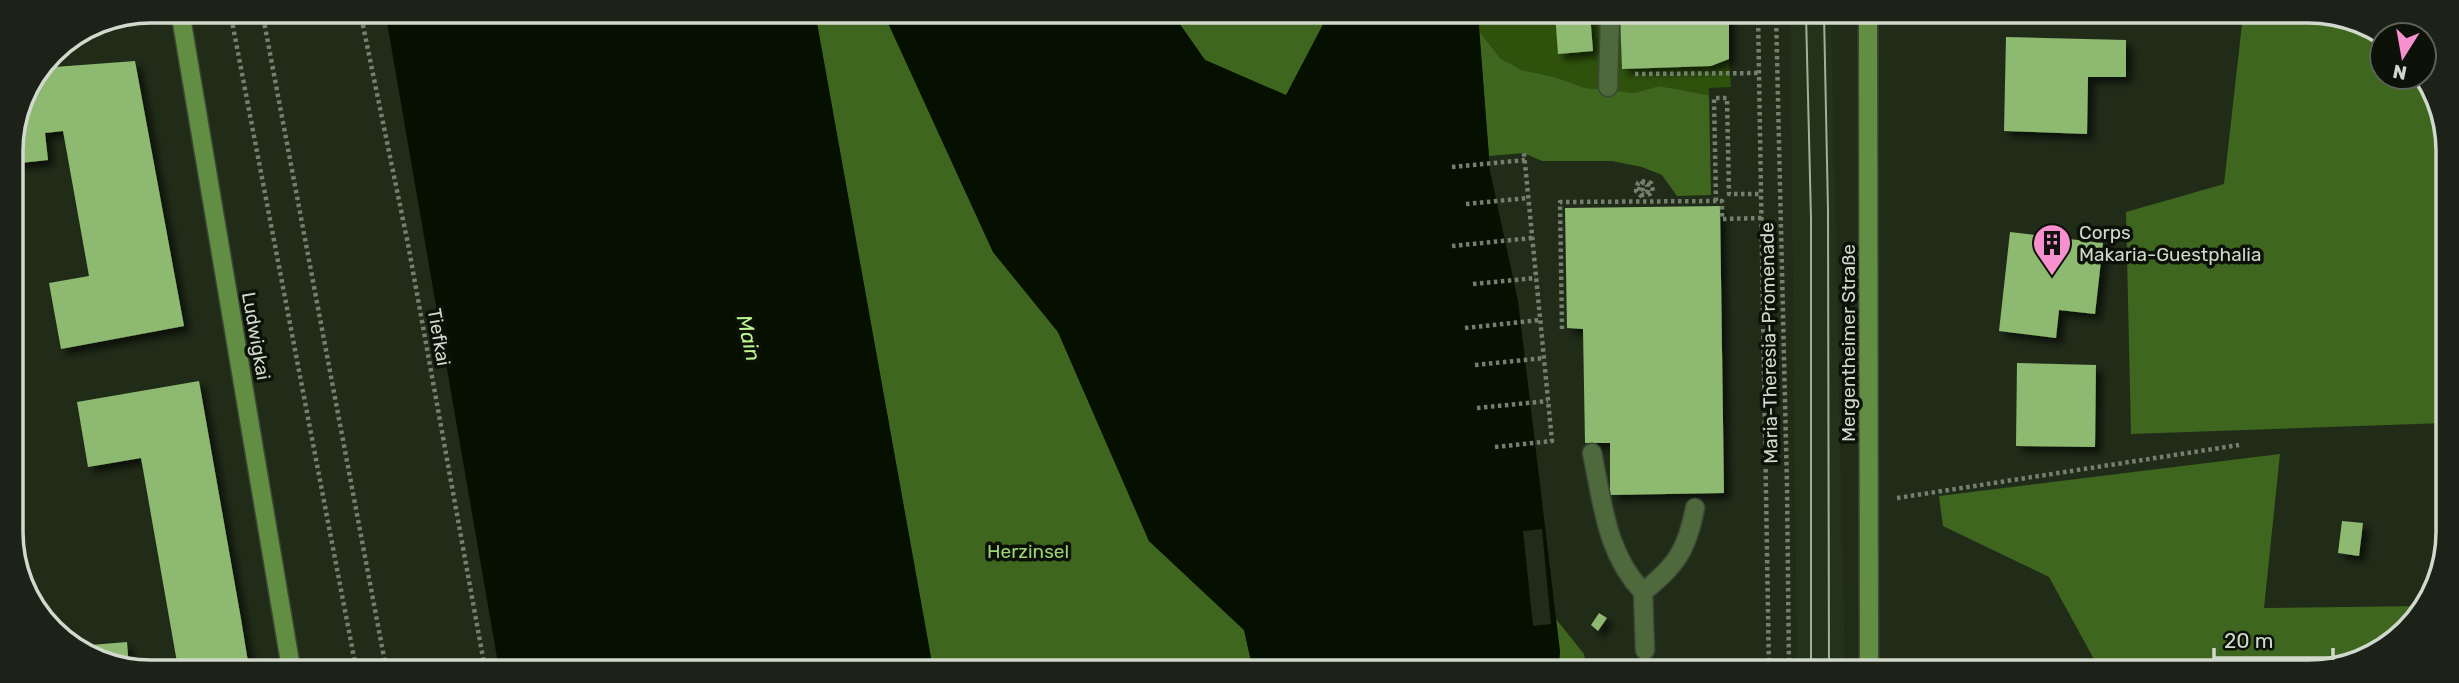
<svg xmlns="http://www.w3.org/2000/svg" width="2459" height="683" viewBox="0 0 2459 683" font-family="Rubik,sans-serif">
<defs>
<filter id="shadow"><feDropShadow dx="6" dy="6" stdDeviation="3.5" flood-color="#0009"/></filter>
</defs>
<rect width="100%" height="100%" fill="#202b18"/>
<path fill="#233319" d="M1790,14h41l14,657h-48z"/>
<path fill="#2e520c" d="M1491,13l129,1 2,55 89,-3 18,-7 2,28 -22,1v7l-50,-9 -25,7 -25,-1 -24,-4 -30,-11 -33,-7 -21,-11 -22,-28 -1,-13z"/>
<g fill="#3e661f">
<path d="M815,12h68l110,240 65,80 91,209 95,89 9,40 -320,-1z"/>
<path d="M1172,13h157l-43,83 -81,-36z"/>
<path d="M2243,15h102l37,22v40h39l25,46 -1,300 -314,11 -5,-222 98,-28z"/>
<path d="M1479,31l22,28 21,11 33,7 30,11 49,5 25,-7 50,9 2,100 -34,1 -15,-21 -20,-8 -30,-6h-70l-18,-8 -35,3z"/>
<path d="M2280,454l-16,154 157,-2 -20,32 -84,34h-219l-3,-11 -46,-84 -106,-51 -4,-30z"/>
<path d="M1556,619l28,35 4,17h-30l2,-19z"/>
</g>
<g fill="#051000">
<path d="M385,11l430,1 118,657h-434z"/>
<path d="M883,12l289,1 33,47 81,35 43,-82h149l12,158 28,130 42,351 -2,19 -305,-1 -9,-40 -95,-89 -91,-209 -65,-80z"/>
</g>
<path fill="#202b18" d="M1542,529l9,95 -18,2 -10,-95z"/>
<g fill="#8db970" filter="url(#shadow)">
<path d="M1555,13l35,1 3,37 -35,3z"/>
<path d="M1620,14h109v45l-18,7 -89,3z"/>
<path d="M2006,37l120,3v37h-38l-1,57 -83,-3z"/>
<path d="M135,61l49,265 -123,23 -12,-66 40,-7 -26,-145 -18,2 3,27 -37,4v-22l10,-46 20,-28z"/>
<path d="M1720,206l4,287 -114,2v-52h-25l-2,-114 -16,-1 -2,-120z"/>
<path d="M2010,232l93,11 -8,71 -36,-4 -3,28 -57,-7z"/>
<path d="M2017,363l79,2 -1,82 -79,-1z"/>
<path d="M199,381l42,238 8,49h-71l-37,-210 -53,9 -11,-65z"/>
<path d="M2342,521l21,2 -4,33 -21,-3z"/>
<path d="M1599,613l8,5 -9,13 -7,-6z"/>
<path d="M127,642l2,26h-15l-35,-22z"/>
</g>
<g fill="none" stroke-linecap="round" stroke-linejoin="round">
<defs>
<g id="lane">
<path d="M1608,87l2,-73"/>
<path d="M1592,453c11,51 14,100 51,139l2,58"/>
<path d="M1643,592c33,-26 44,-42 52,-84"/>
</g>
<g id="secondary">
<path d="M180,11l111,657"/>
<path d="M1868,14l1,657"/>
</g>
</defs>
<use href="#lane" stroke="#3c4735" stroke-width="21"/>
<use href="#secondary" stroke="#3c4735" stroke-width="21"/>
<g stroke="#757f6f" stroke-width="4.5" stroke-dasharray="3.5 3.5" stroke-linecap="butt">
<path d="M230,11l126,657"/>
<path d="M262,11l124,657"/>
<path d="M360,11l48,233 77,425"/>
<path d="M1758,14l11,657"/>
<path d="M1776,14l11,472 2,185"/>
<path d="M1635,74l125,-1"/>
<path d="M1452,167l73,-7"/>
<path d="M1642,197l-6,-6 2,-8 3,-2 10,2 2,8 -3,3 -7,1 -4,-5 1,-5 3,-3 5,3v6l-4,2 -2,-5 3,-3"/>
<path d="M1716,201l-2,-103h13l2,96h33"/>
<path d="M1466,204l62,-6"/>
<path d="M1452,246l80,-8"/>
<path d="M1473,284l63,-6"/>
<path d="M1465,328l75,-8"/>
<path d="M1562,329l-2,-127 162,-1v18l40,-1"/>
<path d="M1475,365l69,-7"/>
<path d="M1477,408l71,-7"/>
<path d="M1495,447l57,-6 -28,-288"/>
<path d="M1897,498l342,-53"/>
</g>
<use href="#lane" stroke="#4e693c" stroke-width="18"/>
<use href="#secondary" stroke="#628e43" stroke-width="18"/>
<g stroke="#a4ad9e" stroke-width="2">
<path d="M1806,14l5,205v452"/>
<path d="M1824,14l4,197 1,460"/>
</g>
</g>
<defs>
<symbol id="building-pin" viewBox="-11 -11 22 30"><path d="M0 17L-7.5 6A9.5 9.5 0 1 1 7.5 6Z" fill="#f790ce" stroke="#0d1209"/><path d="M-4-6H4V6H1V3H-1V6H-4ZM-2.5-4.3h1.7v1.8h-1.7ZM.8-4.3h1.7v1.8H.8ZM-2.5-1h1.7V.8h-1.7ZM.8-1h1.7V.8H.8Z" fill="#111"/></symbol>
</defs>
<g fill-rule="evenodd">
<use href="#building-pin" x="2030" y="221" width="44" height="60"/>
</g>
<g text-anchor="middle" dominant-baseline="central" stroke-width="7" stroke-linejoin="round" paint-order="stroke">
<g font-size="19" fill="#d1d9cc" stroke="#0d1209" text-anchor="start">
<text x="2079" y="232">Corps<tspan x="2079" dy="22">Makaria-Guestphalia</tspan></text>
</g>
<g font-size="19" fill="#d1d9cc" stroke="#0d1209">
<text transform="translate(256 336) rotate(80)">Ludwigkai</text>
<text transform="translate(439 337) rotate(80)">Tiefkai</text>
<text transform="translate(1769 343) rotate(-91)">Maria-Theresia-Promenade</text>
<text transform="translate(1848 343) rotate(-90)">Mergentheimer Straße</text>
</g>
<g font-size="19" fill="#9cd575" stroke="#0d1209">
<text x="1028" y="551">Herzinsel</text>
</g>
<g font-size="21" font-style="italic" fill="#bbf594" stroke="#0d1209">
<text transform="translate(749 338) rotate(77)">Main</text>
</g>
</g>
<path d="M0 0H2459V683H0ZM151 23H2308A128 128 0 0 1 2436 151V532A128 128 0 0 1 2308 660H151A128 128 0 0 1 23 532V151A128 128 0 0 1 151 23Z" fill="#1d2219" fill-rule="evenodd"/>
<path fill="none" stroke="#d1d9cc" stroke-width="3.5" d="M151 23H2308A128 128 0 0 1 2436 151V532A128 128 0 0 1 2308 660H151A128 128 0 0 1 23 532V151A128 128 0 0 1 151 23Z"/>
<g transform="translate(2403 56) rotate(191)"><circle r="33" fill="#0d1209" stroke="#5b6257" stroke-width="2"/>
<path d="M0-5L12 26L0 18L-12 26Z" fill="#f790ce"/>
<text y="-10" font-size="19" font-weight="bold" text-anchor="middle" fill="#d1d9cc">N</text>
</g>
<path d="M2214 648v10h119v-10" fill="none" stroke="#d1d9cc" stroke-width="3.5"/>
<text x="2224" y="648" font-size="21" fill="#d1d9cc" stroke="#0d1209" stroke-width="5" paint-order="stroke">20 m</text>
</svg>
